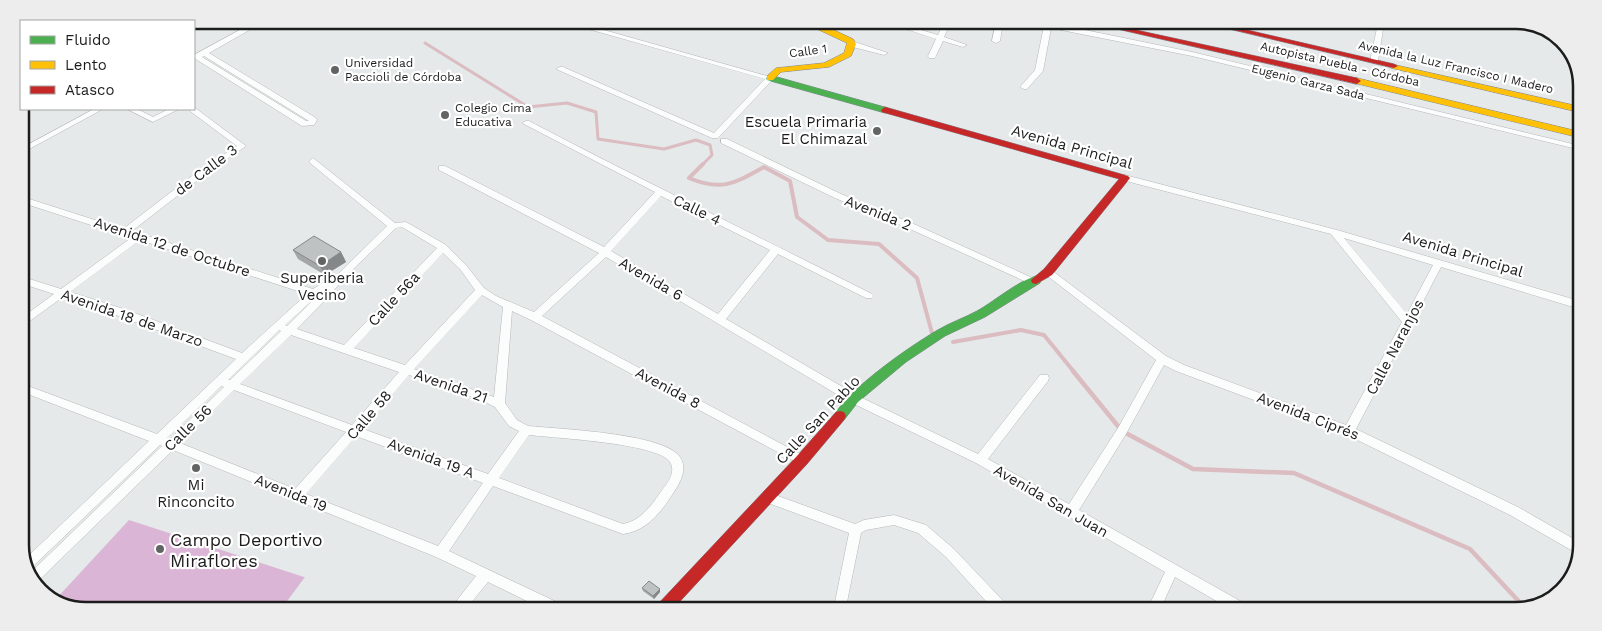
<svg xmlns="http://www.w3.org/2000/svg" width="1602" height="631" viewBox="0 0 1602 631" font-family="'Work Sans',sans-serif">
<rect width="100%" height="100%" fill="#e5e9ea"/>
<path fill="#dbb5d5" d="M129,520l175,57h1l-23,31 -217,-1 -10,-7z"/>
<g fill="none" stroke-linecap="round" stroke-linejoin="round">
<path stroke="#dabcc1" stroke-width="3" d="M425,43l103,64 39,-4 29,9 2,27 66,10 32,-9 14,5 2,10 -10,10"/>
<g stroke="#dabcc1" stroke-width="4">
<path d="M703,164l-14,14c33,14 46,5 75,-11l26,14 7,36 31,23 51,4 38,34 15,55"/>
<path d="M953,342l68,-12 23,5 30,37"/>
</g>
<path stroke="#dabcc1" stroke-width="4.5" d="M1073,371l49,60 71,38 101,4 176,76 55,59"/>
<defs>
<g id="street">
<path d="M258,20h9l-58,33 107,65 1,2 -3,5 -12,1 -108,-68v-3zM204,56l105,65h-3l-104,-64z"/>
<path d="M471,21h8l-6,4 -3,-2z"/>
<path d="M560,21h12l202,57 -56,60h-6l-156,-69 4,-2h3l151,66 51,-54z"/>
<path d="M884,22h10l44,13 6,-13h7l-7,15 23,8 -4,2 -20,-6 -8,17h-6l-1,-2 8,-17z"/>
<path d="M996,22h7l-3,19 -4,2 -4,-2z"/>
<path d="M1031,22h15l146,30 389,94v4l-389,-94 -141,-28 -8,43 -16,18h-3l-4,-2 15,-17 9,-44z"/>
<path d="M1367,23h17l-6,38 -4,2 -4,-2 7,-33z"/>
<path d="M849,42h6l33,11 -4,2 -35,-9z"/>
<path d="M194,107l52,39 -39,27 -75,58 181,58 18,-11 4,-1 52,-51 -77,-63 -1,-2 4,-3 82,65 11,-1 40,23 20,20 18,23 12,8 38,16 65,-59 -160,-83v-4h6l159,81 51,-55 -133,-69 4,-2h3c114,60 229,115 343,173l2,2 -2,2h-6l-88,-44 -52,65 132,77 120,58 62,-79h8l1,3 -1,3 -60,78 81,45 49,-76 38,-68 -111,-86 -2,-2 2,-2h6l115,86 18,9 162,60 56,-103 -71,-88 -209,-54 -1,-2 1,-2 3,-1 212,55 239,70 2,3 -5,4 -132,-40 -28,54 1,2 -4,3 -54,103 162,78 61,35 -1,12 -68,-39 -165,-81 -169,-63 -12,-6 -38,69 -47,76 170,96 2,4h-19l-57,-33 -15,33h-13l18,-38 -189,-109 -126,-61 -244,-145 -64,59 264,141 2,3 -2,3 -4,2 -4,-2 -267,-143 -19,-9 -7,92 12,17 11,6c30,3 136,7 152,31 9,14 -2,29 -10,41 -12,18 -25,33 -47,36l-130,-48 -44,65 114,54 1,4h-21l-55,-27 -21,26h-14l1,-4 22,-28 -40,-19 -263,-107 -139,135 -5,-11 133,-128 -2,-1 -132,126 -4,-11 125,-119 -129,-50v-8l137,51 79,-75 -120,-44 -53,-18 -43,31v-9l34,-25 -34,-11v-7l41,13 70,-51 -111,-36v-6l103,33 78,-60 36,-23 -47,-35 -1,-2h5zM661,196l109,54 -52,64 -107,-63zM402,227l35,21 -93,97 -47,-16 31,-32 18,-21 50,-48zM1344,238l89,27 -26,49zM140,240l167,54 -65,59 -118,-44 -54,-17zM443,253l17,16 15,21 -70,75 -51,-17zM482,295l21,12 -9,90 -80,-28zM316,297l-29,29 -2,-1zM279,330l2,1 -51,49h-2zM291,335l108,37 -47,53 -112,-41zM409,375l72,25 14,7 14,19 10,5 -31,43 -125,-45zM221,386l3,1 -54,52 -3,-1zM234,390l112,42 -51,57 -115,-46zM529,435c25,3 129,8 141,27 7,11 -4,23 -10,31 -9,13 -20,28 -37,31l-124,-46zM356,436l127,47 -45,63 -132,-52z"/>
<path d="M94,109h9l-83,45v-5z"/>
<path d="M127,109h10l16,8 16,-8h10l-26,13z"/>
<path d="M721,139h6l114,55 75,31 121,55 2,2 -5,3 -3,-1 -121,-55 -75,-31 -114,-55z"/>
<path d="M767,492l88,32 9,-4 30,-5 32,10 28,24 54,57 1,4h-15l-48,-53 -28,-24 -24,-8 -28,5 -5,3 -14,69 1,7h-13v-7l14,-69 -86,-32 -2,-4 2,-4z"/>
</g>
<g id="fast">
<path d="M770,75l118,33 1,2 -4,3 -118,-33 -1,-2z"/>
<path d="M1036,276l4,1 1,3 -1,3 -55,34 -40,19 -39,26 -48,40 -14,18 -4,1 -4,-1 -2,-4c14,-27 75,-69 102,-85 13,-8 28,-13 41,-20 18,-10 39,-29 59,-35z"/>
</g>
<g id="slow">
<path d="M812,22h8l3,3 30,14 3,5 -5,12 -22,11 -48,5 -8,8h-6v-4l9,-8 48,-5 20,-10 3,-10 -30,-14z"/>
<path d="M1391,64l191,43v6l-191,-45z"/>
<path d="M1357,78l224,54v6l-227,-55v-4z"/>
</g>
<g id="jam">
<path d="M1087,22l17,1 253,55 4,3 -4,3z"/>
<path d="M1204,23h13l177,41 4,2 -4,2z"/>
<path d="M885,107l243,69 2,2 -78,97 -16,9 -4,-1 -1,-3 13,-11 75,-90 -237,-67 -1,-2z"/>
<path d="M840,411l4,1 2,4 -2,4 -37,44 -134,145h-17l2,-5 139,-148 39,-44z"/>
</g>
</defs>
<use href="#street" stroke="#b6b8b8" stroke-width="1"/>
<use href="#fast" stroke="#808691" stroke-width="1"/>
<use href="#slow" stroke="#808691" stroke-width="1"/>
<use href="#jam" stroke="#808691" stroke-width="1"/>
<use href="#street" fill="#fbfcfc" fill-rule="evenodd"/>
<use href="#fast" fill="#4caf50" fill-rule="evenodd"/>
<use href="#slow" fill="#ffc107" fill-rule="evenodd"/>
<use href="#jam" fill="#c62828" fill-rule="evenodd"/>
</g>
<g fill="#a3a7a8">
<path d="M293,250l48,2 5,10 -21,13 -27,-16z"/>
<path d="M642,588l18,4 -6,7 -11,-8z"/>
</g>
<g fill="#858888">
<path d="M341,252l5,10 -21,13 -5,-9z"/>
<path d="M660,589v3l-6,7 -1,-3z"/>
</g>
<g fill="#bec2c3" stroke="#858888">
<path d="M314,236l27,16 -21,14 -27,-16z"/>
<path d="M649,581l11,8 -7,7 -11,-8z"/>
</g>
<g fill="#626464" stroke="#fff" stroke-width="2">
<circle cx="335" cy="70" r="5"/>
<circle cx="445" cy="115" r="5"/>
<circle cx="877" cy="131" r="5"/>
<circle cx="322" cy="261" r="5"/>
<circle cx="196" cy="468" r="5"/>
<circle cx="160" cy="549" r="5"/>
</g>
<g text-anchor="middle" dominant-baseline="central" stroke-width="4.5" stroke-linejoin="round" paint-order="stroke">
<g font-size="12" fill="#1c1c1c" stroke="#fff">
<text transform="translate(808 51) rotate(-8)">Calle 1</text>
<text transform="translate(1340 64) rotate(13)">Autopista Puebla - Córdoba</text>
<text transform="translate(1456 67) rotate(13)">Avenida la Luz Francisco I Madero</text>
<text transform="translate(1308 82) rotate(14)">Eugenio Garza Sada</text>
</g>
<g font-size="12" fill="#1c1c1c" stroke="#fff" text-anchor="start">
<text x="345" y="63">Universidad<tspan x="345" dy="14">Paccioli de Córdoba</tspan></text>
<text x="455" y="108">Colegio Cima<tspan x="455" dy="14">Educativa</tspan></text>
</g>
<g font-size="15" fill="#1c1c1c" stroke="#fff">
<text x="867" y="122" text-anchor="end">Escuela Primaria<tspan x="867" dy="17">El Chimazal</tspan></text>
<text x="322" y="278">Superiberia<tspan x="322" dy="17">Vecino</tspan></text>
<text x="196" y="485">Mi<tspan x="196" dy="17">Rinconcito</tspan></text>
</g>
<g font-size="15" fill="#1c1c1c" stroke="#fff">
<text transform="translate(1072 147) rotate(16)">Avenida Principal</text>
<text transform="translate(206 170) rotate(-37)">de Calle 3</text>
<text transform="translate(697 210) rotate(26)">Calle 4</text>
<text transform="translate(878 213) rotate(22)">Avenida 2</text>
<text transform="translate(172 247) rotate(18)">Avenida 12 de Octubre</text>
<text transform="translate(1463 254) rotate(17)">Avenida Principal</text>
<text transform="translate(651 279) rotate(30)">Avenida 6</text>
<text transform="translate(394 299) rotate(-47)">Calle 56a</text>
<text transform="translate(132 318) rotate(19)">Avenida 18 de Marzo</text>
<text transform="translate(1395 347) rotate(-62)">Calle Naranjos</text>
<text transform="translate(451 386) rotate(19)">Avenida 21</text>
<text transform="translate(668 388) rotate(28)">Avenida 8</text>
<text transform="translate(369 415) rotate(-49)">Calle 58</text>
<text transform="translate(1308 416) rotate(21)">Avenida Ciprés</text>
<text transform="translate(818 420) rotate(-47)">Calle San Pablo</text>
<text transform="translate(188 428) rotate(-44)">Calle 56</text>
<text transform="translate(431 458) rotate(20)">Avenida 19 A</text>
<text transform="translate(291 493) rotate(22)">Avenida 19</text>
<text transform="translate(1051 501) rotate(30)">Avenida San Juan</text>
</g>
<g font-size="18" fill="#1c1c1c" stroke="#fff" text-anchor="start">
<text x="170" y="539">Campo Deportivo<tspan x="170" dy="21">Miraflores</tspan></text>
</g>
</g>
<path d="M0 0H1602V631H0ZM86 29H1516A57 57 0 0 1 1573 86V545A57 57 0 0 1 1516 602H86A57 57 0 0 1 29 545V86A57 57 0 0 1 86 29Z" fill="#ededed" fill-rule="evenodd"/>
<path fill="none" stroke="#1c1c1c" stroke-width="2.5" d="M86 29H1516A57 57 0 0 1 1573 86V545A57 57 0 0 1 1516 602H86A57 57 0 0 1 29 545V86A57 57 0 0 1 86 29Z"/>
<rect x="20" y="20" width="175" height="90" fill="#ffffff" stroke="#a4a4a4"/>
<rect x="30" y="36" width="25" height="8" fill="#4caf50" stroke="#a4a4a4"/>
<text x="65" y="45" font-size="15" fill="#1c1c1c">Fluido</text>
<rect x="30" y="61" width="25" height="8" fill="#ffc107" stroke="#a4a4a4"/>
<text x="65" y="70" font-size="15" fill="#1c1c1c">Lento</text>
<rect x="30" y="86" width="25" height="8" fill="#c62828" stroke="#a4a4a4"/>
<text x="65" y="95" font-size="15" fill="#1c1c1c">Atasco</text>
</svg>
